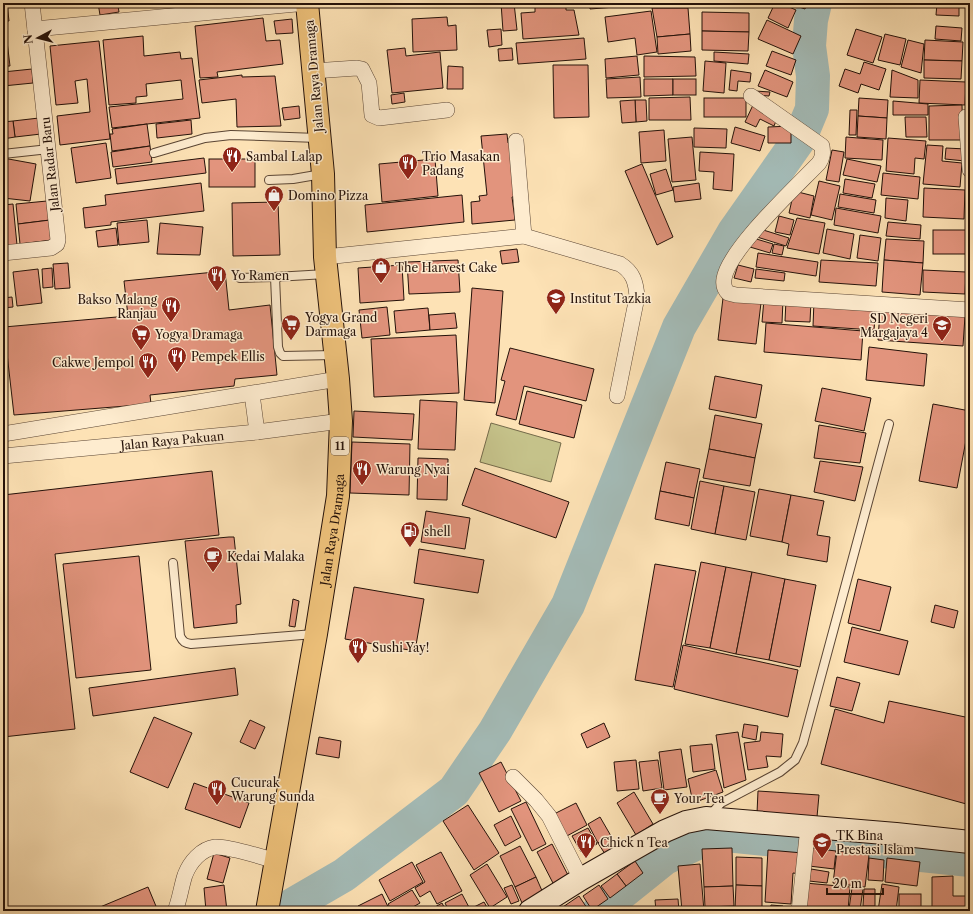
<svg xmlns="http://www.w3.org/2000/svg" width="973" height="914" viewBox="0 0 973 914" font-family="'Libre Caslon Text',serif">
<rect width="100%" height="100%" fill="#fde2b5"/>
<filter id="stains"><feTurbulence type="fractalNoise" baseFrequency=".005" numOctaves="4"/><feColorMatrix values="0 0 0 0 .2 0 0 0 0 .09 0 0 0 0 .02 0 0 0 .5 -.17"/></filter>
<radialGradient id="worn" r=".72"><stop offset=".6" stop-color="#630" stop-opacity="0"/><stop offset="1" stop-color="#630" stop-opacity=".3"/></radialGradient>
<path fill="#c5c28a" stroke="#746a4a" d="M491,423l70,20 -10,39 -71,-20z"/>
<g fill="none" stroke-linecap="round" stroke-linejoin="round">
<g stroke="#a4bcb8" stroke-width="34">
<path d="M282,911l62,-36 110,-84 41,-60 73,-126 111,-278 55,-95 66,-94 12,-29 1,-33 -4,-30 2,-26 4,-17"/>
<path d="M599,911l66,-53 51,-24 254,26"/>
</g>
</g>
<g fill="#e2947d" stroke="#241109">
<path d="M3,3h4l2,18h-6z"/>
<path d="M98,3h45l-25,3 1,6 -19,3z"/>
<path d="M166,3h16l1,3 -17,1z"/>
<path d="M353,3h41v1l-41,3z"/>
<path d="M501,3h13l3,27 -14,1z"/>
<path d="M535,3h31v7h8l5,25 -56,4 -2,-26 14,-1z"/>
<path d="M590,3h50v2l-50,4z"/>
<path d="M710,3h26h-6v2z"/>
<path d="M775,3h5l16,7 -8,18 -20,-10z"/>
<path d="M788,3h19l-2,6z"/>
<path d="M937,3h22v13l-23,-1z"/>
<path d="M652,8h36l2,26 -33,3z"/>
<path d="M651,11l6,41 -20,3 -2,-17 -27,4 -3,-25z"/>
<path d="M702,12l47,1v19l-47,-1z"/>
<path d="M447,17l1,9 8,-1 1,25 -44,2 -1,-33z"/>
<path d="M263,18l3,23 14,-1 3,24 -66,8 1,5 -18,1 -5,-52z"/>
<path d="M292,19l1,14 -17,1 -2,-13z"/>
<path d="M767,20l34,16 -8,18 -35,-15z"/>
<path d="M936,26l26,2 -1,13 -26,-2z"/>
<path d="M501,29l1,16 -13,2 -2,-17z"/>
<path d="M856,29l26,8 -9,26 -26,-8z"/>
<path d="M702,31l47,1 -1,19 -46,-1z"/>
<path d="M3,33h3l4,33h-7z"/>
<path d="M690,34l1,17 -33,3 -1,-17z"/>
<path d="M885,34l21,5 -6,26 -22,-5z"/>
<path d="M143,36l1,20 36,-4 1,7 11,-1 8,60 -88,10 -3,-21 74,-8 -2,-19 -35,4 1,12 -11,1v6l-27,2 -6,-65z"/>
<path d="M584,38l2,21 -68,5 -2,-21z"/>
<path d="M908,40l16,4 -3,29 -20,-6z"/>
<path d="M925,40l38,2 -1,19 -38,-1z"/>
<path d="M99,41l11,98 -50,6 -3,-29 33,-4 -3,-33 -12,2 3,22 -22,2 -6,-59z"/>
<path d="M405,48l1,8 34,-4 3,36 -51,5 -5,-43z"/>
<path d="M512,48l1,12 -14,1 -1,-12z"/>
<path d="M772,51l24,9 -5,15 -25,-9z"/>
<path d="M714,52l35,2 -1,10 -34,-3z"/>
<path d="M637,56l2,19 -33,3 -1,-19z"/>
<path d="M644,56l51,1 1,19 -52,1z"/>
<path d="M924,60l38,1 -1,18 -37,-1z"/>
<path d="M705,61l21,2 -2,30 -21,-2z"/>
<path d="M864,62l22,7 -7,21 -18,-6 -3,9 -19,-7 6,-17 15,5z"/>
<path d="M553,65h35l1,52 -35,1z"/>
<path d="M448,66l15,1v22h-16z"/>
<path d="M32,69l1,14 -30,3v-14z"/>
<path d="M731,70l20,3 -1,9 -12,-1 -1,10 -8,-1z"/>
<path d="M765,70l28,12 -6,15 -29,-11z"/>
<path d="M892,70l26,10v18l-28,-1z"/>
<path d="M242,75v2l33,-1 6,50 -44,1 -1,-28 -34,4 -3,-23z"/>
<path d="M640,77l1,20 -34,1 -1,-19z"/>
<path d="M644,79h29v16l-29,1z"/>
<rect x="673" y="79" width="23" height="16"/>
<path d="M920,80l46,2 -1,23 -46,-2z"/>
<path d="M755,91l15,1 -1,4 -15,-1z"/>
<path d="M404,93l1,9 -13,2 -1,-9z"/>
<path d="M690,97l1,23h-42v-22z"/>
<rect x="704" y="98" width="42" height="19"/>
<path d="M859,98l29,2 -1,18 -29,-2z"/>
<path d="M635,100h11l1,21 -11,1z"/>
<path d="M635,100l1,22 -14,1 -2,-22z"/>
<path d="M893,101l35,3v11h-35z"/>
<path d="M753,105l25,11 -4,10 -14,-7 -4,8 -11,-5z"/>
<path d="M962,105l1,35h-34v-34z"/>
<path d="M299,106l1,12 -16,2 -2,-12z"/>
<path d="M850,110h7l-1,25h-7z"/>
<path d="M858,116l29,2 -1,21 -29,-2z"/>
<path d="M905,117h21l1,20h-21z"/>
<path d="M39,118l2,16 -26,3 -2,-16z"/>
<path d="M191,120l1,14 -35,4 -1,-14z"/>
<path d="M13,121l2,16 -12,2v-17z"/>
<path d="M147,124l3,22 -38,5 -2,-17h3l-1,-5z"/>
<path d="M791,126v17h-23v-16z"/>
<path d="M735,127l30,9 -5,15 -29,-8z"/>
<path d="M694,128l33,1 -1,19 -32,-1z"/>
<path d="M664,130l2,31 -25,2 -2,-31z"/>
<path d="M507,134l1,9 8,-1 4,54 -8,1 3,23 -43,4 -1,-22 9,-1 -1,-5 8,-1 -6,-59z"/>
<path d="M692,137l4,43 -24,2 -4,-43z"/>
<path d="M846,137l37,3 -1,20 -37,-2z"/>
<path d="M888,138l38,3 -2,18 -9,-1 -1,16 -28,-3z"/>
<path d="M106,143l5,35 -35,5 -5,-35z"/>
<path d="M927,145l16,1 -1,15 20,2 -2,24 -37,-3z"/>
<path d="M150,146l2,16 -39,5 -2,-15z"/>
<path d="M946,148l20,1 -1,12 -20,-2z"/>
<path d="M832,150l12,2 -5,30 -13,-2z"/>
<path d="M700,152l34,2 -2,37 -19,-2 1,-17 -15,-1z"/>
<path d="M3,158l33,6 -6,37 -27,-3z"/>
<path d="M204,158l2,15 -89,11 -2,-15z"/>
<rect x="209" y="159" width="46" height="28"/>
<path d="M435,159l3,37 -56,6 -3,-38z"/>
<path d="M847,159l34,7 -4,16 -34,-7z"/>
<path d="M642,164l31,73 -16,8 -32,-74z"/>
<path d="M666,169l7,21 -17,5 -6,-21z"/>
<path d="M883,173l37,4 -2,22 -37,-4z"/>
<path d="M845,179l30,5 -3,14 -29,-5z"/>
<path d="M819,181l21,5 -8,34 -21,-5z"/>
<path d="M201,183l3,28 -93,11v3l-26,3 -2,-20 23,-3 -1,-10z"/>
<path d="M699,183l2,16 -26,3 -2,-15z"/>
<path d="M924,188l41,2 -1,29 -41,-2z"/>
<path d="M794,191l20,5 -4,22 -21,-5z"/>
<path d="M840,194l36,6 -2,13 -36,-6z"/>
<path d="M462,195l2,27 -97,10 -2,-27z"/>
<path d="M886,198l22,2 -2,21 -21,-3z"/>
<path d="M47,201l3,19 -32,4 -2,-20z"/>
<path d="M278,202l2,53 -47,1 -1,-53z"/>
<path d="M13,204l4,41 -14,2v-42z"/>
<path d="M836,208l45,8 -3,17 -44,-8z"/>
<path d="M779,216l15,4 -4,15 -15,-3z"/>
<path d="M797,218l28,5 -6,31 -32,-6z"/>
<path d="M50,220l2,20 -32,4 -2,-20z"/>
<path d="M147,220l2,22 -30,3 -2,-22z"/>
<path d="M888,222l33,3 -1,14 -34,-3z"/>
<path d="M160,223l43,4 -3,28 -43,-1z"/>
<path d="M116,228l2,17 -20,2 -2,-16z"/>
<path d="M760,229l29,9 -3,8 -29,-9z"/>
<path d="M827,229l27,5 -4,25 -27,-6z"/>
<rect x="933" y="230" width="35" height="24"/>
<path d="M860,235l21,3 -3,23 -21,-3z"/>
<path d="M753,238l20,6 -3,9 -20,-6z"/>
<path d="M886,239l38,2 -1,22 -39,-3z"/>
<path d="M774,244l10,2 -2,9 -10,-2z"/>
<path d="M517,249l2,13 -17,2 -2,-13z"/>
<path d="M758,253l60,9 -2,14 -60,-9z"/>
<path d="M970,258v30l-4,-29z"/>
<path d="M458,260l2,32 -51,2 -2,-32z"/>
<path d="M821,260l57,3 -2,23 -57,-4z"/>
<path d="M884,260l39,3 -3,32 -38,-3z"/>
<path d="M68,263l2,25 -15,1 -2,-25z"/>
<path d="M402,265l2,35 -44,3 -2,-35z"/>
<path d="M738,265l16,4 -3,13 -17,-4z"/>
<path d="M52,268l1,19 -10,1 -1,-19z"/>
<path d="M38,269l4,34 -25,3 -4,-34z"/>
<path d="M756,269l29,4 -1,8 -29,-3z"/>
<path d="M923,270l43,2 -1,22 -42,-2z"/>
<path d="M225,271l4,39 41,-5 7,70 -42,4 -1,7 -84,9 1,9 -137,11 -10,-88 124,-11 -4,-35z"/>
<path d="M472,288l31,3 -8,112 -31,-3z"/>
<path d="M12,297l1,10 -10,1v-10z"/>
<path d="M723,298l38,5 -5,41 -38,-4z"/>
<path d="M764,299l19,1 -1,23 -20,-1z"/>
<path d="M786,300l25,1 -1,21 -25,-1z"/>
<path d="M814,301l62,5 -2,24 -61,-4z"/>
<path d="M387,307l3,28 -28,3 -3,-28z"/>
<path d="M428,308l2,22 -34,3 -2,-22z"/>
<path d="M880,310l85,6 -2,30 -85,-6z"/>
<path d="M455,313l2,15 -27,2 -1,-15z"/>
<rect x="969" y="321" width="1" height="26"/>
<path d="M766,323l97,8 -2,29 -97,-8z"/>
<path d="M456,335l3,58 -85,4 -3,-58z"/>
<path d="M869,347l58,7 -3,32 -58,-6z"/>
<path d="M510,348l84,21 -8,32 -62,-15 -8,34 -20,-5 9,-34 -4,-1z"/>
<path d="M715,376l47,9 -6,33 -47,-9z"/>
<path d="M822,388l49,10 -7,33 -49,-10z"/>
<path d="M527,391l55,14 -8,33 -55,-14z"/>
<path d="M420,400l37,2 -2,48 -37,-1z"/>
<path d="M933,404l37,7v8l-13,69 -38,-7z"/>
<path d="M354,411l60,3 -2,26 -59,-3z"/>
<path d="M715,415l47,9 -7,34 -46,-9z"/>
<path d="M819,425l47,8 -6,30 -46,-5z"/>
<path d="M352,442l58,2 -1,51 -59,-2z"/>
<path d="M709,449l46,9 -5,28 -47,-8z"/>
<path d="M418,458l30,1 -1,41 -30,-1z"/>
<path d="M820,461l43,6 -8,34 -41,-9z"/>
<path d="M666,462l34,7 -6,29 -34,-7z"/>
<path d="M475,468l94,34 -13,36 -94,-33z"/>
<path d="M212,471l7,64 -164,19 20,175 -72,8v-242z"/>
<path d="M700,481l24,5 -9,48 -24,-5z"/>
<path d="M724,486l31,6 -9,48 -31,-6z"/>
<path d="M759,489l32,6 -9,47 -32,-6z"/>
<path d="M660,491l34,7 -5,28 -34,-7z"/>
<path d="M791,495l33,6 -7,34 13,2 -3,25 -40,-7 2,-11 -7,-2z"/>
<path d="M426,511l44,7 -5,31 -44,-7z"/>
<path d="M229,537h5l7,67 -5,1 1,18 -43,5 -9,-87z"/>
<path d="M419,549l65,11 -6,33 -64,-10z"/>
<path d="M139,556l12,114 -75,8 -13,-114z"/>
<path d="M701,562l25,5 -16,81 -25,-4z"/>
<path d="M655,564l41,7 -23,116 -38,-7z"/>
<path d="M726,567l26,5 -16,82 -26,-6z"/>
<path d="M752,572l33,7 -16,81 -33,-6z"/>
<path d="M785,579l31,6 -16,82 -31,-7z"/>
<path d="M858,579l33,8 -11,44 -32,-8z"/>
<path d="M354,587l70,12 -9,52 -70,-12z"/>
<path d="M293,599l6,2 -4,26 -6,-1z"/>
<path d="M935,605l23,6 -4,17 -23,-6z"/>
<path d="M852,627l56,14 -9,34 -55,-13z"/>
<path d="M683,645l115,25 -10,47 -114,-28z"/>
<path d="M235,668l3,27 -145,21 -4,-28z"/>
<path d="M837,677l23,6 -8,28 -22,-5z"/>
<path d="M889,701l81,17v87l-149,-41 14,-55 49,14z"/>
<path d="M154,717l38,16 -24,55 -38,-16z"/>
<path d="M250,720l15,7 -10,22 -15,-7z"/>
<path d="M604,723l6,14 -23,11 -6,-14z"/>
<path d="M744,724l14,2 -2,14 -14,-3z"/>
<path d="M738,732l8,48 -22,8 -8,-53z"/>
<path d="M761,732l22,2 -2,23 -15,-1 2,11 -20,3 -4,-27 16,-2z"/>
<path d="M319,737l22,4 -2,17 -23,-4z"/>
<path d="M712,744l3,25 -22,3 -3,-26z"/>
<path d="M681,749l6,38 -23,3 -5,-38z"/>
<path d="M636,760l3,29 -22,2 -3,-29z"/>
<path d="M658,760l4,28 -19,3 -4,-29z"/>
<path d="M501,762l20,39 -22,11 -20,-39z"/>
<path d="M716,770l7,22 -30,11 -5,-24z"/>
<path d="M194,783l55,20 -9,25 -55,-19z"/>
<path d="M758,791l61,4 -2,22 -60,-4z"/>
<path d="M634,792l19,32 -17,11 -19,-32z"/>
<path d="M526,802l20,42 -14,7 -21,-42z"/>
<path d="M576,803l11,22 -22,12 -11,-23z"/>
<path d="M468,805l31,48 -25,17 -31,-49z"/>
<path d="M511,816l10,21 -16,9 -11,-21z"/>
<path d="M600,817l11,19 -13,7 -10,-19z"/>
<path d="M588,828l9,16 -16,8 -9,-16z"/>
<path d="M611,836l6,11 -12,7 -7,-11z"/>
<path d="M552,844l18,35 -15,8 -18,-35z"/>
<path d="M520,846l16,31 -21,10 -15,-31z"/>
<path d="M732,848l1,38 -29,1 -2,-38z"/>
<path d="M811,848l25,3 -2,18 -25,-3z"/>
<path d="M768,850l35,3 -2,21 -8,-1 -2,31 -26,-2z"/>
<path d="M837,851l32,4 -4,32 -32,-4z"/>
<path d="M441,852l21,39 -25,13 -7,-13 -10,6 -5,-9 10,-6 -9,-17z"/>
<path d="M214,853l16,5 -7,25 -16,-4z"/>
<path d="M736,857l26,1v28l-26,-1z"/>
<path d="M869,858l15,2 -1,21 -15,-1z"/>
<path d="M887,858l33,4 -3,24 -32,-4z"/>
<path d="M635,861l8,12 -17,13 -9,-12z"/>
<path d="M412,862l11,20 -33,19 -11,-21z"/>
<path d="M487,864l20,33 -17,11 -20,-33z"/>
<path d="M700,864l4,47h-22l-4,-45z"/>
<path d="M811,869l18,3 -2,11 -18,-2z"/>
<path d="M617,874l9,12 -16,12 -9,-12z"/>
<path d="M953,876v20h13v15h-34v-34z"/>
<path d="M536,877l7,16 -21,10 -7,-16z"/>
<path d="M968,879h2v28h-1z"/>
<path d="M805,883l45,4 -2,23 -45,-4z"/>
<path d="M882,884l17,3 -3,24h-18z"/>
<path d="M224,885l3,26h-21l-2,-23z"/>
<path d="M512,885l7,16 -8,3 -7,-16z"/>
<path d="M599,885l9,14 -16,11 -9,-14z"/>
<path d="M736,885l26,1v24l-27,-1z"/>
<path d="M733,886l1,20 -29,1 -1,-20z"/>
<path d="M148,887l10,24h-65v-1z"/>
<path d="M852,888l11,1 -3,21 -11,-1z"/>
<path d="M864,889h11v17h-12z"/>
<path d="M412,890l8,13 -14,8h-14l-4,-7z"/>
<path d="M382,894l8,17h-30l-2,-5z"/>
<path d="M462,894l9,17h-22l-4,-8z"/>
<rect x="899" y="894" width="22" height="17"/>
<path d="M579,896l10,15h-32z"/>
<path d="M678,899l1,12h-23l-1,-11z"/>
<path d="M484,902l5,9h-16l-1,-3z"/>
<path d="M442,903l4,8h-18z"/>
<path d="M771,905l12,1v5h-13z"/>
</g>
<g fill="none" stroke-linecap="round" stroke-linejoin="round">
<defs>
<g id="lane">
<path d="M154,153l51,-15 26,-3 87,3"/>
<path d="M3,154l46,-5"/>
<path d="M269,180l24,-1 29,-5"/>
<path d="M275,277l3,70 2,6 3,3 51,-1"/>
<path d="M240,278l35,-1 51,-3"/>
<path d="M173,563l7,73c3,6 5,7 11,8l123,-10"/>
<path d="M710,815l11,-12 59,-31 15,-12 8,-17 86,-319"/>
</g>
<g id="street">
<path d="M35,29l272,-26"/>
<path d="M313,71l44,-3 5,1 7,14 3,32 7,3 68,-8"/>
<path d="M751,96l71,50c1,7 1,11 -3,17 -22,23 -91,87 -95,116 -1,6 0,10 4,14l8,2 234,15"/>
<path d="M966,117l4,53"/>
<path d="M516,141l8,95"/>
<path d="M3,253l48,-5 6,-4 1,-4 -26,-237"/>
<path d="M325,257l199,-21 96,28c13,8 16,18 17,33l-20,99"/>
<path d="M252,394l5,38"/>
<path d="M3,434l335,-55"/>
<path id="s1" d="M3,456l254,-24 84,-11"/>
<path d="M513,777l23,23 13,16 32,63"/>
<path d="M175,911c5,-12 6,-24 10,-36 5,-13 16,-26 30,-28 13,-1 47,10 61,14"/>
<path d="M799,911l9,-84"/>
</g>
<path id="secondary" d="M530,911l51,-32 84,-48 21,-9 20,-4 190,16 74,8"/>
<g id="highway">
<path id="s2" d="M267,911l49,-277 22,-138 3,-75 -3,-42 -13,-122 -2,-83 -16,-171"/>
</g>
</defs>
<use href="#lane" stroke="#5a4534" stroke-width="10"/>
<use href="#street" stroke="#5a4534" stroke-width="16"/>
<use href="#secondary" stroke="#241109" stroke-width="24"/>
<use href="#highway" stroke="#241109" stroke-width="24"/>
<use href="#lane" stroke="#feeccf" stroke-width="8"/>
<use href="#street" stroke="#feeccf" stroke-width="15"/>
<use href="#secondary" stroke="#feeccf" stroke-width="22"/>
<use href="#highway" stroke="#eec17a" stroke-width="22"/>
</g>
<defs>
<symbol id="restaurant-pin" viewBox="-11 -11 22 30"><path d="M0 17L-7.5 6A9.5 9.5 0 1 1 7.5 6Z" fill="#8f2418" stroke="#feeccf"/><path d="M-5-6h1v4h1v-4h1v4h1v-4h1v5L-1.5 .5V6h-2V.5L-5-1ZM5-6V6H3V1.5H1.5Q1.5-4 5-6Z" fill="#fff"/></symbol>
<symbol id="shop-pin" viewBox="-11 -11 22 30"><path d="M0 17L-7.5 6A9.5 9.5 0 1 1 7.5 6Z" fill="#8f2418" stroke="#feeccf"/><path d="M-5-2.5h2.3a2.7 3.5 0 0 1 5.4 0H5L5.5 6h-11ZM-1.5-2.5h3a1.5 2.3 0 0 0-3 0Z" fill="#fff"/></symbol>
<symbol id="university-pin" viewBox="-11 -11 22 30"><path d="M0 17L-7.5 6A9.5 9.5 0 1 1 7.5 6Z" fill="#8f2418" stroke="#feeccf"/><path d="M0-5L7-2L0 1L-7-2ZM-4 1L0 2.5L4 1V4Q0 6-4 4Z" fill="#fff"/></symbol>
<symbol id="supermarket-pin" viewBox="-11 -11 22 30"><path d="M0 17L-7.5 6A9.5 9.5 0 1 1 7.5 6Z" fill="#8f2418" stroke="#feeccf"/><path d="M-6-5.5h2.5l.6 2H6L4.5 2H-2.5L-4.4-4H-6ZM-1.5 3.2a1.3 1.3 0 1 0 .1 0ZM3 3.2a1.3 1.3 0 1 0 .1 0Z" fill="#fff"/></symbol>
<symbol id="school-pin" viewBox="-11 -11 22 30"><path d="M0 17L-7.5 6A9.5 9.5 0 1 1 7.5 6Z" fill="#8f2418" stroke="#feeccf"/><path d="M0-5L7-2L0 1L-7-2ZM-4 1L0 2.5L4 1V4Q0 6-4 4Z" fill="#fff"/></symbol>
<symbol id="fuel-pin" viewBox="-11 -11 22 30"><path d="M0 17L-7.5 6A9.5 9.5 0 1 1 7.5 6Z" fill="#8f2418" stroke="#feeccf"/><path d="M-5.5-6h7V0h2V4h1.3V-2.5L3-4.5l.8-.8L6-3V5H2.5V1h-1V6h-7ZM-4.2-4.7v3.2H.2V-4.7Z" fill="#fff"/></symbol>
<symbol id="cafe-pin" viewBox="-11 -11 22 30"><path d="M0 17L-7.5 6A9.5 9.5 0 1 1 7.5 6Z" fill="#8f2418" stroke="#feeccf"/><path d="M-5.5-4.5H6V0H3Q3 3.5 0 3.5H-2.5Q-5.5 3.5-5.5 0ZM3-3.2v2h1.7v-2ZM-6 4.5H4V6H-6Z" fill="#fff"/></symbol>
</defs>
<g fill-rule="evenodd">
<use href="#restaurant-pin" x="221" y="145" width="22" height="30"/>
<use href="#restaurant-pin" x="397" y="152" width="22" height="30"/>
<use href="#shop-pin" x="263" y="184" width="22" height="30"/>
<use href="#shop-pin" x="370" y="256" width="22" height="30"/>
<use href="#restaurant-pin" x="206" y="264" width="22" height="30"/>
<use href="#university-pin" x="545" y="287" width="22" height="30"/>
<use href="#restaurant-pin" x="160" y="295" width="22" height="30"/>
<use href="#supermarket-pin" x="280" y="313" width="22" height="30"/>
<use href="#school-pin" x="931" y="314" width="22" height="30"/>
<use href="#supermarket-pin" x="130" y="323" width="22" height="30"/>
<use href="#restaurant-pin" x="166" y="345" width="22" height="30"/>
<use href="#restaurant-pin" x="137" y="351" width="22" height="30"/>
<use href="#restaurant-pin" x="351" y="458" width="22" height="30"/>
<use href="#fuel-pin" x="399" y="520" width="22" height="30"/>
<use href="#cafe-pin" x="202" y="545" width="22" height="30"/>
<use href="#restaurant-pin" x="347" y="636" width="22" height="30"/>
<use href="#restaurant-pin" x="206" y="778" width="22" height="30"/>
<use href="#cafe-pin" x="649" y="787" width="22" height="30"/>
<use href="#restaurant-pin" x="575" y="831" width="22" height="30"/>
<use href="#school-pin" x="811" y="831" width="22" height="30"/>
</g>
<g text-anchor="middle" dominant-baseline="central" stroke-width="3" stroke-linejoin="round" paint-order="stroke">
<rect fill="#feeccf" stroke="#655344" stroke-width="1" x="331" y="437" width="18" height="18" rx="3"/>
<g font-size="11" font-weight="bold" fill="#241109">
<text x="340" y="446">11</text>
</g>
<g font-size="12" fill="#241109" stroke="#feeccf">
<text transform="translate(314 76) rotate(-95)">Jalan Raya Dramaga</text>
<text transform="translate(50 164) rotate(-96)">Jalan Radar Baru</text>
<text stroke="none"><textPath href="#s1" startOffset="170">Jalan Raya Pakuan</textPath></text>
<text stroke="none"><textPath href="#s2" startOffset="387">Jalan Raya Dramaga</textPath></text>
</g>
<g font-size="12" fill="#241109" stroke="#feeccf" text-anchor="start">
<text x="246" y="156">Sambal Lalap</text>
<text x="422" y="156">Trio Masakan<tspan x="422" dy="14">Padang</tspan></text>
<text x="288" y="195">Domino Pizza</text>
<text x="395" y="267">The Harvest Cake</text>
<text x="231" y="275">Yo Ramen</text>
<text x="570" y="298">Institut Tazkia</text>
<text x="157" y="299" text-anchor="end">Bakso Malang<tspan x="157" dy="14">Ranjau</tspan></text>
<text x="305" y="317">Yogya Grand<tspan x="305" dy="14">Darmaga</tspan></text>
<text x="928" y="318" text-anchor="end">SD Negeri<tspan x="928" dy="14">Margajaya 4</tspan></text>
<text x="155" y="334">Yogya Dramaga</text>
<text x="191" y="356">Pempek Ellis</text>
<text x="134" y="362" text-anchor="end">Cakwe Jempol</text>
<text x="376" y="469">Warung Nyai</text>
<text x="424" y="531">shell</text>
<text x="227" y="556">Kedai Malaka</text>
<text x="372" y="647">Sushi Yay!</text>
<text x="231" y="782">Cucurak<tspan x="231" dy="14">Warung Sunda</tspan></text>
<text x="674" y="798">Your Tea</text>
<text x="836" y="835">TK Bina<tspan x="836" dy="14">Prestasi Islam</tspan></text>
<text x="600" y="842">Chick n Tea</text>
</g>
</g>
<rect width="973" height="914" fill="none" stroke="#fde2b5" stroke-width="16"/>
<rect x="4" y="4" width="965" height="906" fill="none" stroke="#241109" stroke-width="2"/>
<rect x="8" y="8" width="957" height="898" fill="none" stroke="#241109"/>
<g transform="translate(38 38) rotate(263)" stroke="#feeccf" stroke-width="3" paint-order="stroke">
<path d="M0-3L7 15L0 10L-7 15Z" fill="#241109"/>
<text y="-6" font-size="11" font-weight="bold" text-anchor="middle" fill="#241109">N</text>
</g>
<path d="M827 888v6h56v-6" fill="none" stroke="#241109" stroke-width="2"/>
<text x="833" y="888" font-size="12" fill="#241109" stroke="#feeccf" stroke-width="3" paint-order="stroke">20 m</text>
<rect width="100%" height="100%" filter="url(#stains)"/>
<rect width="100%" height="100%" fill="url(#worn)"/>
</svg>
